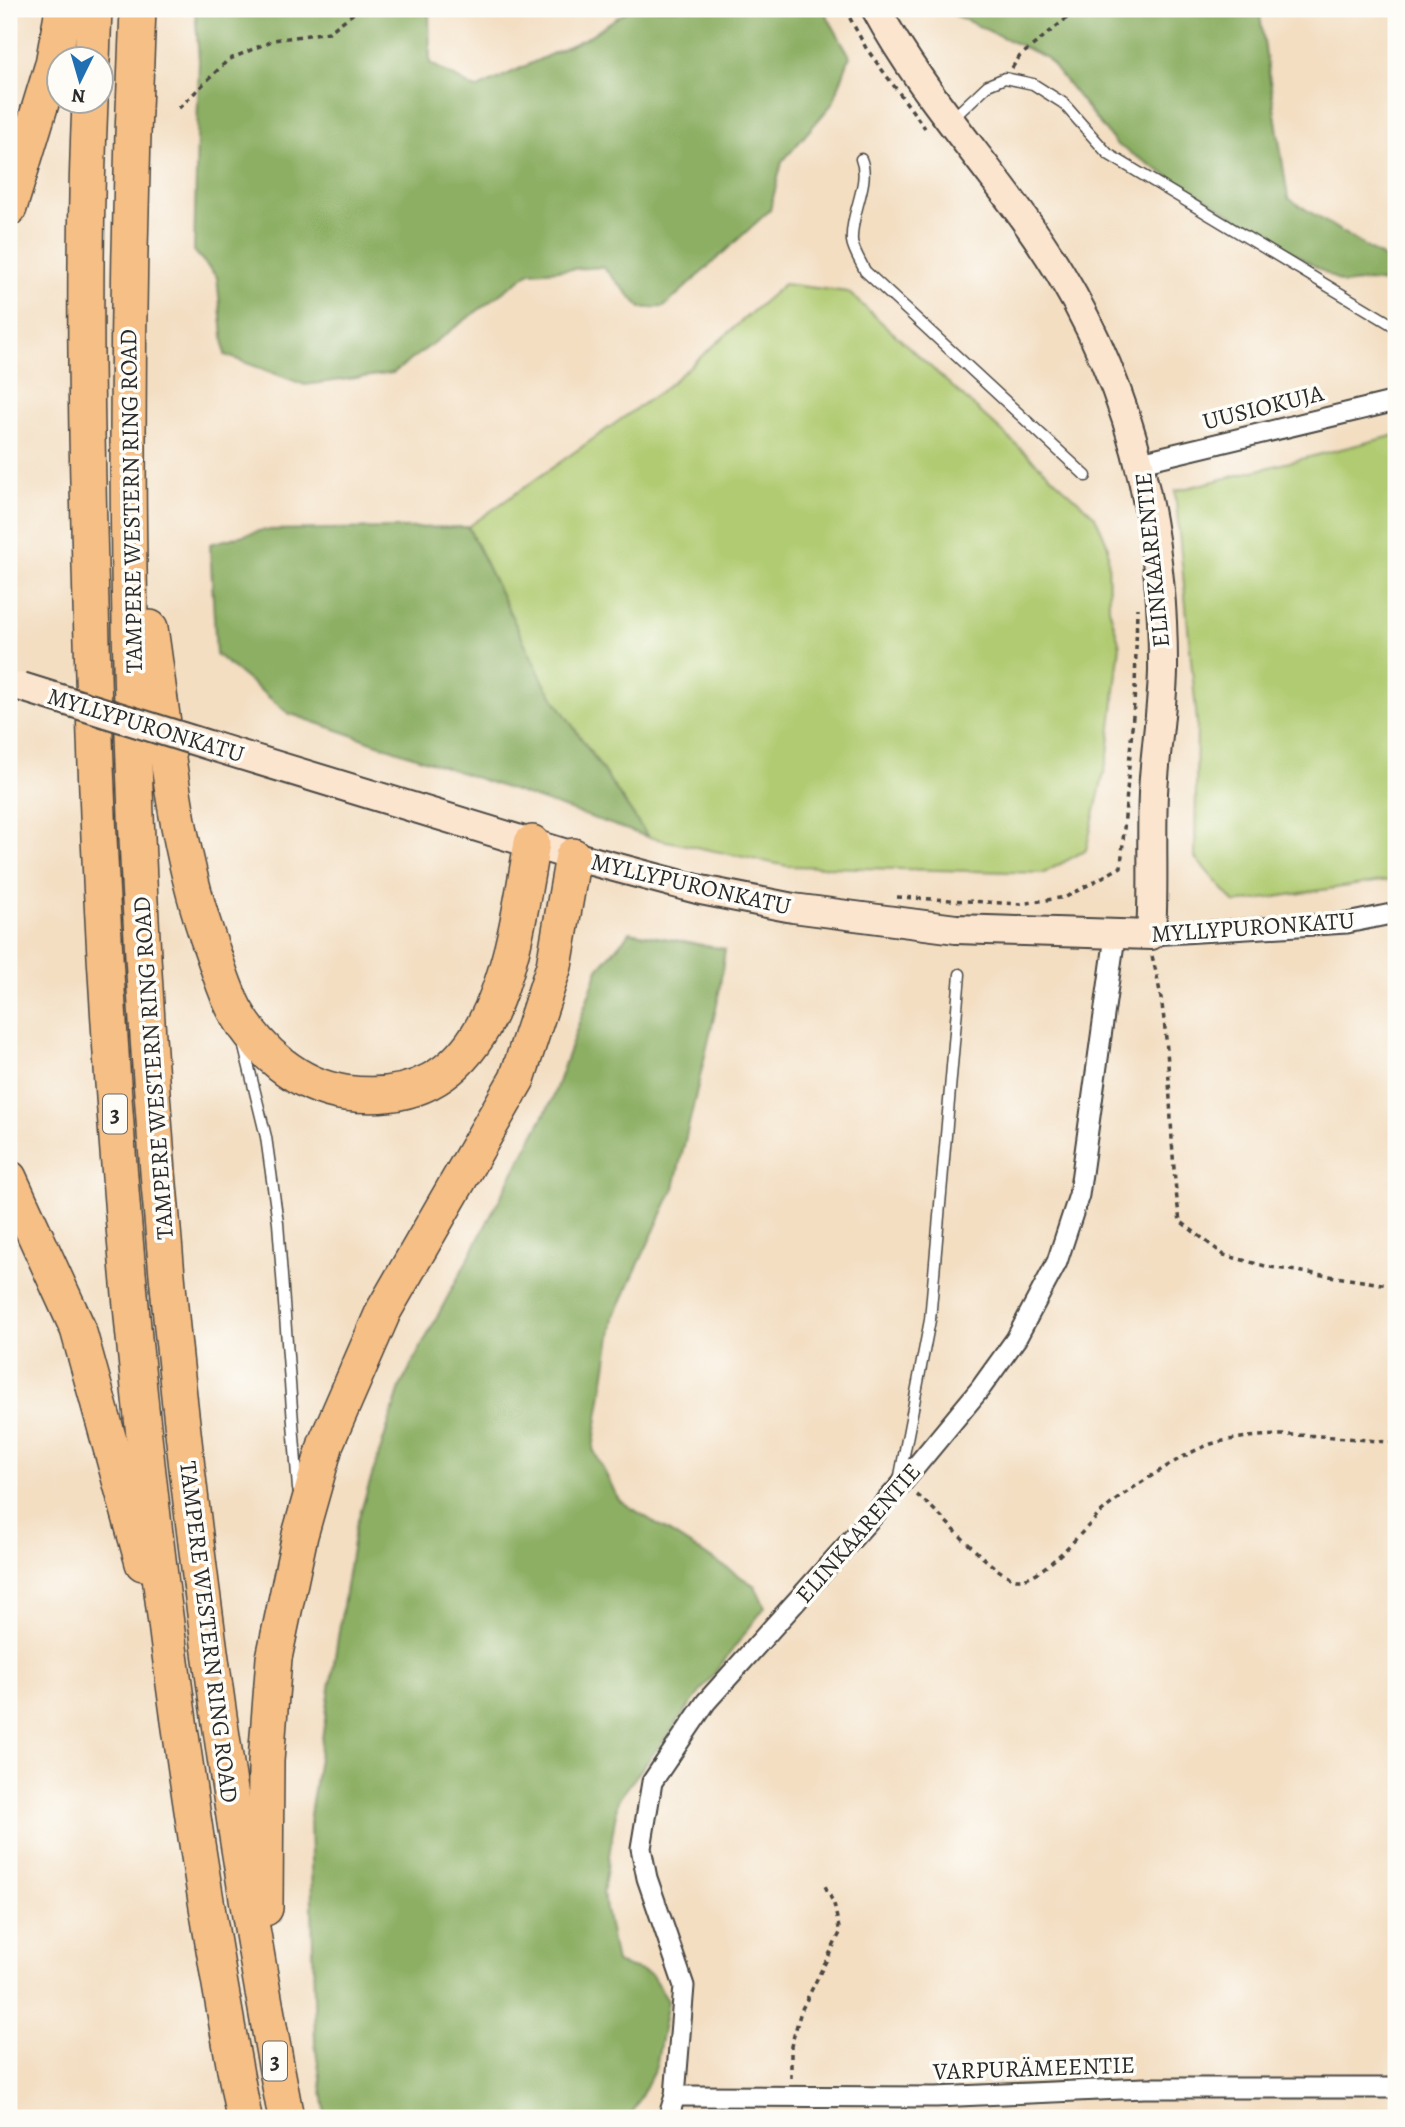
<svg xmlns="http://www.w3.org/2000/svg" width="1405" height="2127" viewBox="0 0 1405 2127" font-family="Alegreya,serif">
<rect width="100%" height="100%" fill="#fdfcf7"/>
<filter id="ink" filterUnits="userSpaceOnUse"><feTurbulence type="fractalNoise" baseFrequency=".0143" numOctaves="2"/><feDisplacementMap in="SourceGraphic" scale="14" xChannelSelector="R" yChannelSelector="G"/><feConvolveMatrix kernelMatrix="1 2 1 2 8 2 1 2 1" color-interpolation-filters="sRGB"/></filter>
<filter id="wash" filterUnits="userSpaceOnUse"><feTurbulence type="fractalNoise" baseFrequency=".00686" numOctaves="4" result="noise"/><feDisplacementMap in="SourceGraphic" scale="28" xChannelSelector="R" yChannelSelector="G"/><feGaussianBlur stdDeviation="1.57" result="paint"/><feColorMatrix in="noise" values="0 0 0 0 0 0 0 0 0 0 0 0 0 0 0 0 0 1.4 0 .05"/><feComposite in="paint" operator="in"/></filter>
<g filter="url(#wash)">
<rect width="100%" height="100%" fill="#f3dec2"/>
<g fill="#b0cb71" stroke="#6e7b4e" stroke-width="2">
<path d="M784,284l64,8 247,224 13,30 1,62 11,37 -12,110 -22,95 -42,23 -257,-7 -139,-29 -103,-152 -77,-158 196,-138z"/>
<path d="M1396,435v444l-161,24 -40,-45 2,-136 -22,-231z"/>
</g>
<g fill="#8caf63" stroke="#5c6d47" stroke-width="2">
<path d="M195,9h234l1,54 46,26 110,-51 44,-29h193l27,47 -17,47 -51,59 -12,48 -106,97 -23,1 -38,-41 -73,5 -137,101 -88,12 -80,-30 -8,-78 -23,-26 5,-191z"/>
<path d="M942,9h317l29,189 108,68v18l-28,-3 -24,3 -228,-140 -69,-86z"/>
<path d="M468,527l77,158 103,152 -360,-124 -72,-59 -6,-110 53,-14z"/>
<path d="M630,932l95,17 -7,51 -44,188 -60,129 -21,132 26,51 136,86 10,21 -147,193 -15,93 13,70 35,11 17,27 -12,66 -26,51h-304l-11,-75 -5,-228 45,-286 46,-144 150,-283 47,-133z"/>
</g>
</g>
<g filter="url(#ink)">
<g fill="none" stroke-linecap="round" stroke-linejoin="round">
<defs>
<g id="lane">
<path d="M953,118l35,-33 17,-7 28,6 30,19 45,51 288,173"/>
<path d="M861,159c10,24 -11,54 -9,82 1,9 9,21 13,30l221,205"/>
<path d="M243,1043l23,94 12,86 20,266"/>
<path d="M899,1481l31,-161 30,-346"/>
</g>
<g id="street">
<path d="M1141,462l255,-61"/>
<path d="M1151,935l196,-12 49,-10"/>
<path d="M675,2096l261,1 208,-9h252"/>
<path d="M668,2118l7,-22 9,-110 -37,-108 -6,-30 11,-66 54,-80 192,-214 82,-99 36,-50 41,-77 22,-67 36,-259"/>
</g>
<path id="secondary" d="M215,747l358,109 128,34 92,18 163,21 195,6c3,-47 0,-95 2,-142 2,-41 9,-81 10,-122 1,-140 -30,-277 -103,-398 -56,-93 -133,-169 -184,-264"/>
<g id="highway">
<path d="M138,9c-33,705 16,1416 148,2109"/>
<path d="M92,60l2,-51"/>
<path d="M90,102c-8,179 -3,360 2,539 13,495 60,990 152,1477"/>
<path d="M9,208l44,-144 10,-55"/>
<path d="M150,628c16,108 24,218 62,322 7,20 13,41 23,60 23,41 63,76 110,83 152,21 168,-142 187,-250"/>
<path d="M9,1178l69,151 65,234"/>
<path d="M265,1908l1,-147 8,-103 26,-123 26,-92 58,-133 133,-231 37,-113 19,-110"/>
</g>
</defs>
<use href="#lane" stroke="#494642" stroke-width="13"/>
<use href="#street" stroke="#494642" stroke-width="23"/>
<use href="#secondary" stroke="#494642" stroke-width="32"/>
<use href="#highway" stroke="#494642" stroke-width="38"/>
<g stroke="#494642" stroke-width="3.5" stroke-dasharray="5 5" stroke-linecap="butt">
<path d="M845,9l21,39 59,80"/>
<path d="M1012,68l8,-12 58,-47"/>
<path d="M179,108l49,-48 46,-20 55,-8 30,-23"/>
<path d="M897,897l123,7 46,-7 55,-30 14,-177 2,-82"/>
<path d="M1152,956c23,85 14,177 28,265l44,34 45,12 127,19"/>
<path d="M917,1495c25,18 74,80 100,84 25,3 68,-52 86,-68 17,-16 41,-30 61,-43 13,-8 32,-19 47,-24 58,-16 126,-7 185,-1"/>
<path d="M791,2078v-32l10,-35 39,-78 -6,-29 -10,-20"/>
</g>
<use href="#lane" stroke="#fff" stroke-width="10"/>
<use href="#street" stroke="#fff" stroke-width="19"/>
<use href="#secondary" stroke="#fbe5cf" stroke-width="28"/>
<use href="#highway" stroke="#f5bf86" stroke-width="35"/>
<defs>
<path id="secondary-bridge" d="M22,687l193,60"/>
</defs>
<use href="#secondary-bridge" stroke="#494642" stroke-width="32" stroke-linecap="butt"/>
<use href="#secondary-bridge" stroke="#fbe5cf" stroke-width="28"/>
</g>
</g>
<g text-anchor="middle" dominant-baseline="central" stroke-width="7" stroke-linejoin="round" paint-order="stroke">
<g fill="#fdfcf7" stroke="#6a6a68" stroke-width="2">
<rect x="103" y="1094.5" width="24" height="39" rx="5"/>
<rect x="263" y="2041.5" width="24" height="39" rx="5"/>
</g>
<g font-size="23" font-weight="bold" fill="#2b2b2b">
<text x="115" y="1114">3</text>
<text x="275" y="2061">3</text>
</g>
<g font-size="24" fill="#2b2b2b" stroke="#fdfcf7">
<text transform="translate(1263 407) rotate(-14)">UUSIOKUJA</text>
<text transform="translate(131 501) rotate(-91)">TAMPERE WESTERN RING ROAD</text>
<text transform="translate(1152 560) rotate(-96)">ELINKAARENTIE</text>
<text transform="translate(146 725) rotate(17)">MYLLYPURONKATU</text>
<text transform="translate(691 884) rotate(13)">MYLLYPURONKATU</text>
<text transform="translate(1253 927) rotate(-4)">MYLLYPURONKATU</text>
<text transform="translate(153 1068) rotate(-94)">TAMPERE WESTERN RING ROAD</text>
<text transform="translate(858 1533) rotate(-49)">ELINKAARENTIE</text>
<text transform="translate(209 1632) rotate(83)">TAMPERE WESTERN RING ROAD</text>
<text transform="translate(1034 2068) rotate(-2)">VARPURÄMEENTIE</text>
</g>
</g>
<rect width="1405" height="2127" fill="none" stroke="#fdfcf7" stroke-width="35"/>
<g transform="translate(80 80) rotate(185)"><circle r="33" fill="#fdfcf7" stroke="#a9a8a5" stroke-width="2"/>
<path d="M0-5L12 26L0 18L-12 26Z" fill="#1f6fb2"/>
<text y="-10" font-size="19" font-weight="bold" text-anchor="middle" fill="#2b2b2b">N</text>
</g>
</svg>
